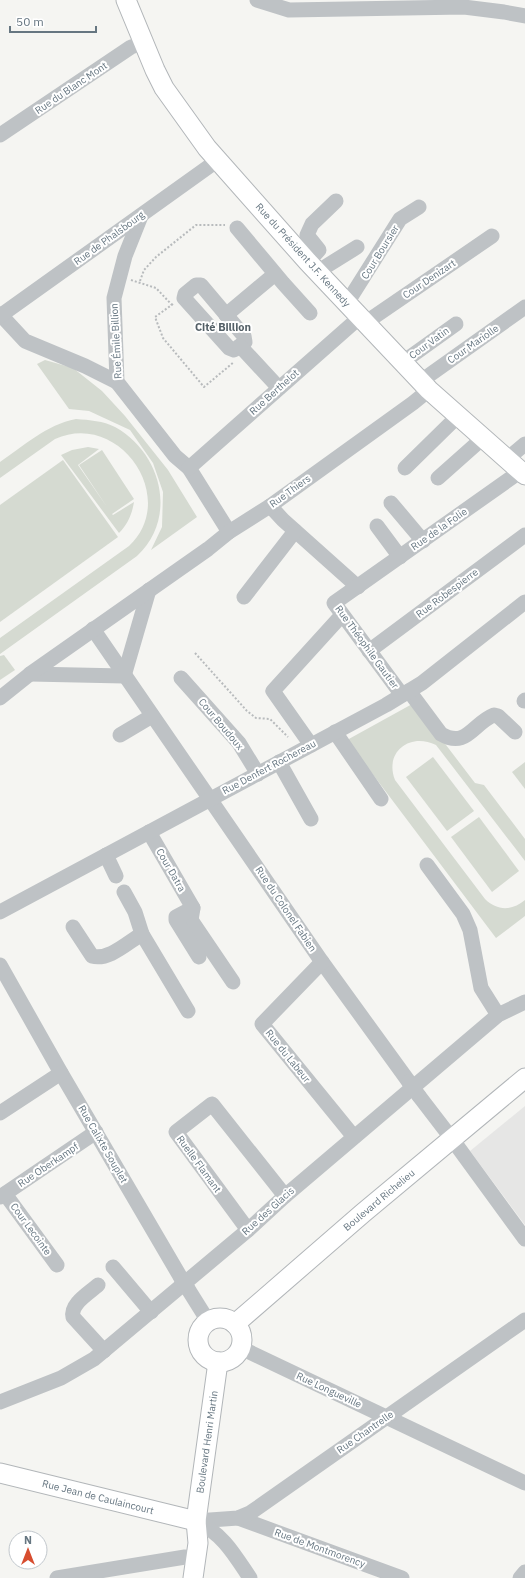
<svg xmlns="http://www.w3.org/2000/svg" width="525" height="1578" viewBox="0 0 525 1578" font-family="'IBM Plex Sans',sans-serif">
<rect width="100%" height="100%" fill="#f5f5f2"/>
<path fill="#e6e6e5" d="M525,1106v119l-55,-74z"/>
<g fill="#d5dad1">
<path d="M45,360l28,8 29,23 23,25 43,54 29,47 -46,33 11,-23 1,-35 -10,-29 -23,-33 -41,-19 -20,-2 -32,-45z"/>
<path d="M76,419c14,1 27,2 39,8 47,26 63,91 22,129l-137,98v-16l129,-92c51,-48 -10,-136 -74,-107l-55,39v-16c25,-17 46,-37 76,-43z"/>
<path d="M88,447l11,2 -21,16 29,42 -28,-42 23,-15 32,49 -22,15 1,1 21,-13c-2,12 -6,22 -15,31l-58,-78 11,-5z"/>
<path d="M63,460l55,77 -118,85v-117z"/>
<path d="M4,655l11,15 -15,10v-24z"/>
<path d="M414,703l61,80 9,2 41,54v22l-89,-116c-26,-13 -52,7 -41,35l90,119c12,12 27,12 40,1v16l-29,22 -149,-198z"/>
<path d="M433,757l41,54 -27,20 -41,-54z"/>
<path d="M525,762v27l-13,-17z"/>
<path d="M479,817l40,54 -27,21 -41,-55z"/>
</g>
<g fill="none" stroke-linecap="round" stroke-linejoin="round">
<defs>
<g id="major">
<path d="M126,0l29,70 9,18 43,60 101,114 121,128 96,85"/>
<circle cx="220" cy="1340" r="22"/>
<path d="M235,1324l128,-111 162,-135"/>
<path d="M0,1473l196,48"/>
<path d="M193,1578l5,-35 -2,-22 22,-159"/>
</g>
</defs>
<use href="#major" stroke="#b2b6b9" stroke-width="21"/>
<g stroke="#b8bbbd" stroke-width="2" stroke-dasharray="2 2" stroke-linecap="butt">
<path d="M131,280l25,8 16,17"/>
<path d="M140,281l4,-11 12,-13 40,-32h29"/>
<path d="M173,304l-18,13 8,21 41,49 30,-25"/>
<path d="M195,653l52,58 9,7 14,1 18,18"/>
</g>
<g stroke="#bec2c5" stroke-width="15">
<path d="M257,0l32,10 175,-3 40,5 21,4"/>
<path d="M0,135l131,-88 12,-4"/>
<path d="M141,216l-16,40 -11,42 3,84 58,74 14,12 40,64"/>
<path d="M237,228l46,55 27,30"/>
<path d="M308,262l11,-12 -12,-15 5,-11 24,-23"/>
<path d="M317,272l40,-25"/>
<path d="M196,285h5l43,51 1,6 -11,8 -5,-2 -45,-50 1,-4z"/>
<path d="M347,303l53,-84 19,-12"/>
<path d="M0,314l25,27 60,25 32,16"/>
<path d="M226,315l49,-41"/>
<path d="M0,316l218,-156"/>
<path d="M365,323l127,-87"/>
<path d="M240,346l39,42"/>
<path d="M403,362l53,-38"/>
<path d="M421,381l104,-74"/>
<path d="M507,459l18,-15"/>
<path d="M189,468l171,-151"/>
<path d="M405,468l53,-52"/>
<path d="M438,478l45,-40"/>
<path d="M391,503l32,38"/>
<path d="M270,506l13,14 75,67"/>
<path d="M377,526l23,31"/>
<path d="M244,597l51,-66"/>
<path d="M93,629l229,333 87,120"/>
<path d="M369,651l156,-116"/>
<path d="M30,674l94,2 25,-86"/>
<path d="M181,678l58,65 19,31"/>
<path d="M409,691l32,43c26,15 32,-11 53,-19l4,1 17,16"/>
<path d="M402,695l-68,-92 187,-132"/>
<path d="M0,698l30,-24 178,-125 21,-17 41,-26 143,-103 16,-13"/>
<path d="M524,701l1,-1"/>
<path d="M335,732l46,67"/>
<path d="M120,735l32,-19"/>
<path d="M311,745l-38,-54 69,-76"/>
<path d="M279,762l32,57"/>
<path d="M149,832l44,76 -2,12 42,62"/>
<path d="M106,855l10,21"/>
<path d="M427,865l36,49 7,16 11,58 17,27"/>
<path d="M124,892l11,20 7,22 46,77"/>
<path d="M193,908l-17,9v3l23,37"/>
<path d="M0,912l386,-207 36,-22 103,-81"/>
<path d="M73,927l19,29c17,5 36,-14 50,-22"/>
<path d="M322,962l-60,62 92,113"/>
<path d="M0,965l61,108 120,205"/>
<path d="M419,1096l33,43 73,100"/>
<path d="M0,1113l61,-40"/>
<path d="M5,1194l52,71"/>
<path d="M0,1197l96,-65"/>
<path d="M248,1230l-72,-98 36,-28 73,92"/>
<path d="M113,1267l38,45"/>
<path d="M98,1285c-10,9 -28,19 -25,32l31,34"/>
<path d="M188,1289l20,32"/>
<path d="M241,1348l284,135"/>
<path d="M0,1402l61,-24 33,-19 154,-129 37,-34 213,-181 27,-13"/>
<path d="M238,1518l164,60"/>
<path d="M196,1521l42,-3 12,-5 275,-193"/>
<path d="M196,1521c27,13 38,33 54,57"/>
<path d="M57,1578l128,-21"/>
<path d="M520,1578l5,-6"/>
</g>
<use href="#major" stroke="#fff" stroke-width="19"/>
<g stroke="#bec2c5" stroke-width="15">
<path d="M409,1082l10,14"/>
<path d="M181,1278l7,11"/>
</g>
</g>
<g text-anchor="middle" dominant-baseline="central" stroke-width="4" stroke-linejoin="round" paint-order="stroke">
<g font-size="10" fill="#667681" stroke="#fff">
<text transform="translate(71 88) rotate(-34)">Rue du Blanc Mont</text>
<text transform="translate(109 238) rotate(-36)">Rue de Phalsbourg</text>
<text transform="translate(380 252) rotate(-58)">Cour Boursier</text>
<text transform="translate(303 255) rotate(48)">Rue du Président J.F. Kennedy</text>
<text transform="translate(429 279) rotate(-34)">Cour Denizart</text>
<text transform="translate(116 341) rotate(-93)">Rue Émile Billion</text>
<text transform="translate(429 343) rotate(-36)">Cour Vatin</text>
<text transform="translate(473 344) rotate(-35)">Cour Mariolle</text>
<text transform="translate(274 392) rotate(-42)">Rue Berthelot</text>
<text transform="translate(290 491) rotate(-36)">Rue Thiers</text>
<text transform="translate(439 529) rotate(-35)">Rue de la Folie</text>
<text transform="translate(447 593) rotate(-37)">Rue Robespierre</text>
<text transform="translate(367 647) rotate(54)">Rue Théophile Gautier</text>
<text transform="translate(221 724) rotate(50)">Cour Boudoux</text>
<text transform="translate(269 767) rotate(-28)">Rue Denfert Rochereau</text>
<text transform="translate(171 870) rotate(60)">Cour Datra</text>
<text transform="translate(286 909) rotate(56)">Rue du Colonel Fabien</text>
<text transform="translate(288 1056) rotate(51)">Rue du Labeur</text>
<text transform="translate(103 1144) rotate(60)">Rue Calixte Souplet</text>
<text transform="translate(199 1164) rotate(54)">Ruelle Flamant</text>
<text transform="translate(48 1165) rotate(-34)">Rue Oberkampf</text>
<text transform="translate(379 1200) rotate(-40)">Boulevard Richelieu</text>
<text transform="translate(268 1211) rotate(-42)">Rue des Glacis</text>
<text transform="translate(31 1229) rotate(54)">Cour Lecointe</text>
<text transform="translate(329 1390) rotate(25)">Rue Longueville</text>
<text transform="translate(365 1432) rotate(-35)">Rue Chantrelle</text>
<text transform="translate(207 1442) rotate(-82)">Boulevard Henri Martin</text>
<text transform="translate(98 1497) rotate(14)">Rue Jean de Caulaincourt</text>
<text transform="translate(320 1548) rotate(20)">Rue de Montmorency</text>
</g>
<g font-size="11" font-weight="bold" fill="#535f66" stroke="#fff">
<text x="223" y="327">Cité Billion</text>
</g>
</g>
<g transform="translate(28 1550)"><circle r="19" fill="#ffffff" stroke="#c2c8cd"/>
<path d="M0-3L7 15L0 10L-7 15Z" fill="#d74d2f"/>
<text y="-6" font-size="11" font-weight="bold" text-anchor="middle" fill="#667681">N</text>
</g>
<path d="M10 26v6h86v-6" fill="none" stroke="#667681" stroke-width="2"/>
<text x="16" y="26" font-size="12" fill="#667681" stroke="#ffffff" stroke-width="3" paint-order="stroke">50 m</text>
</svg>
